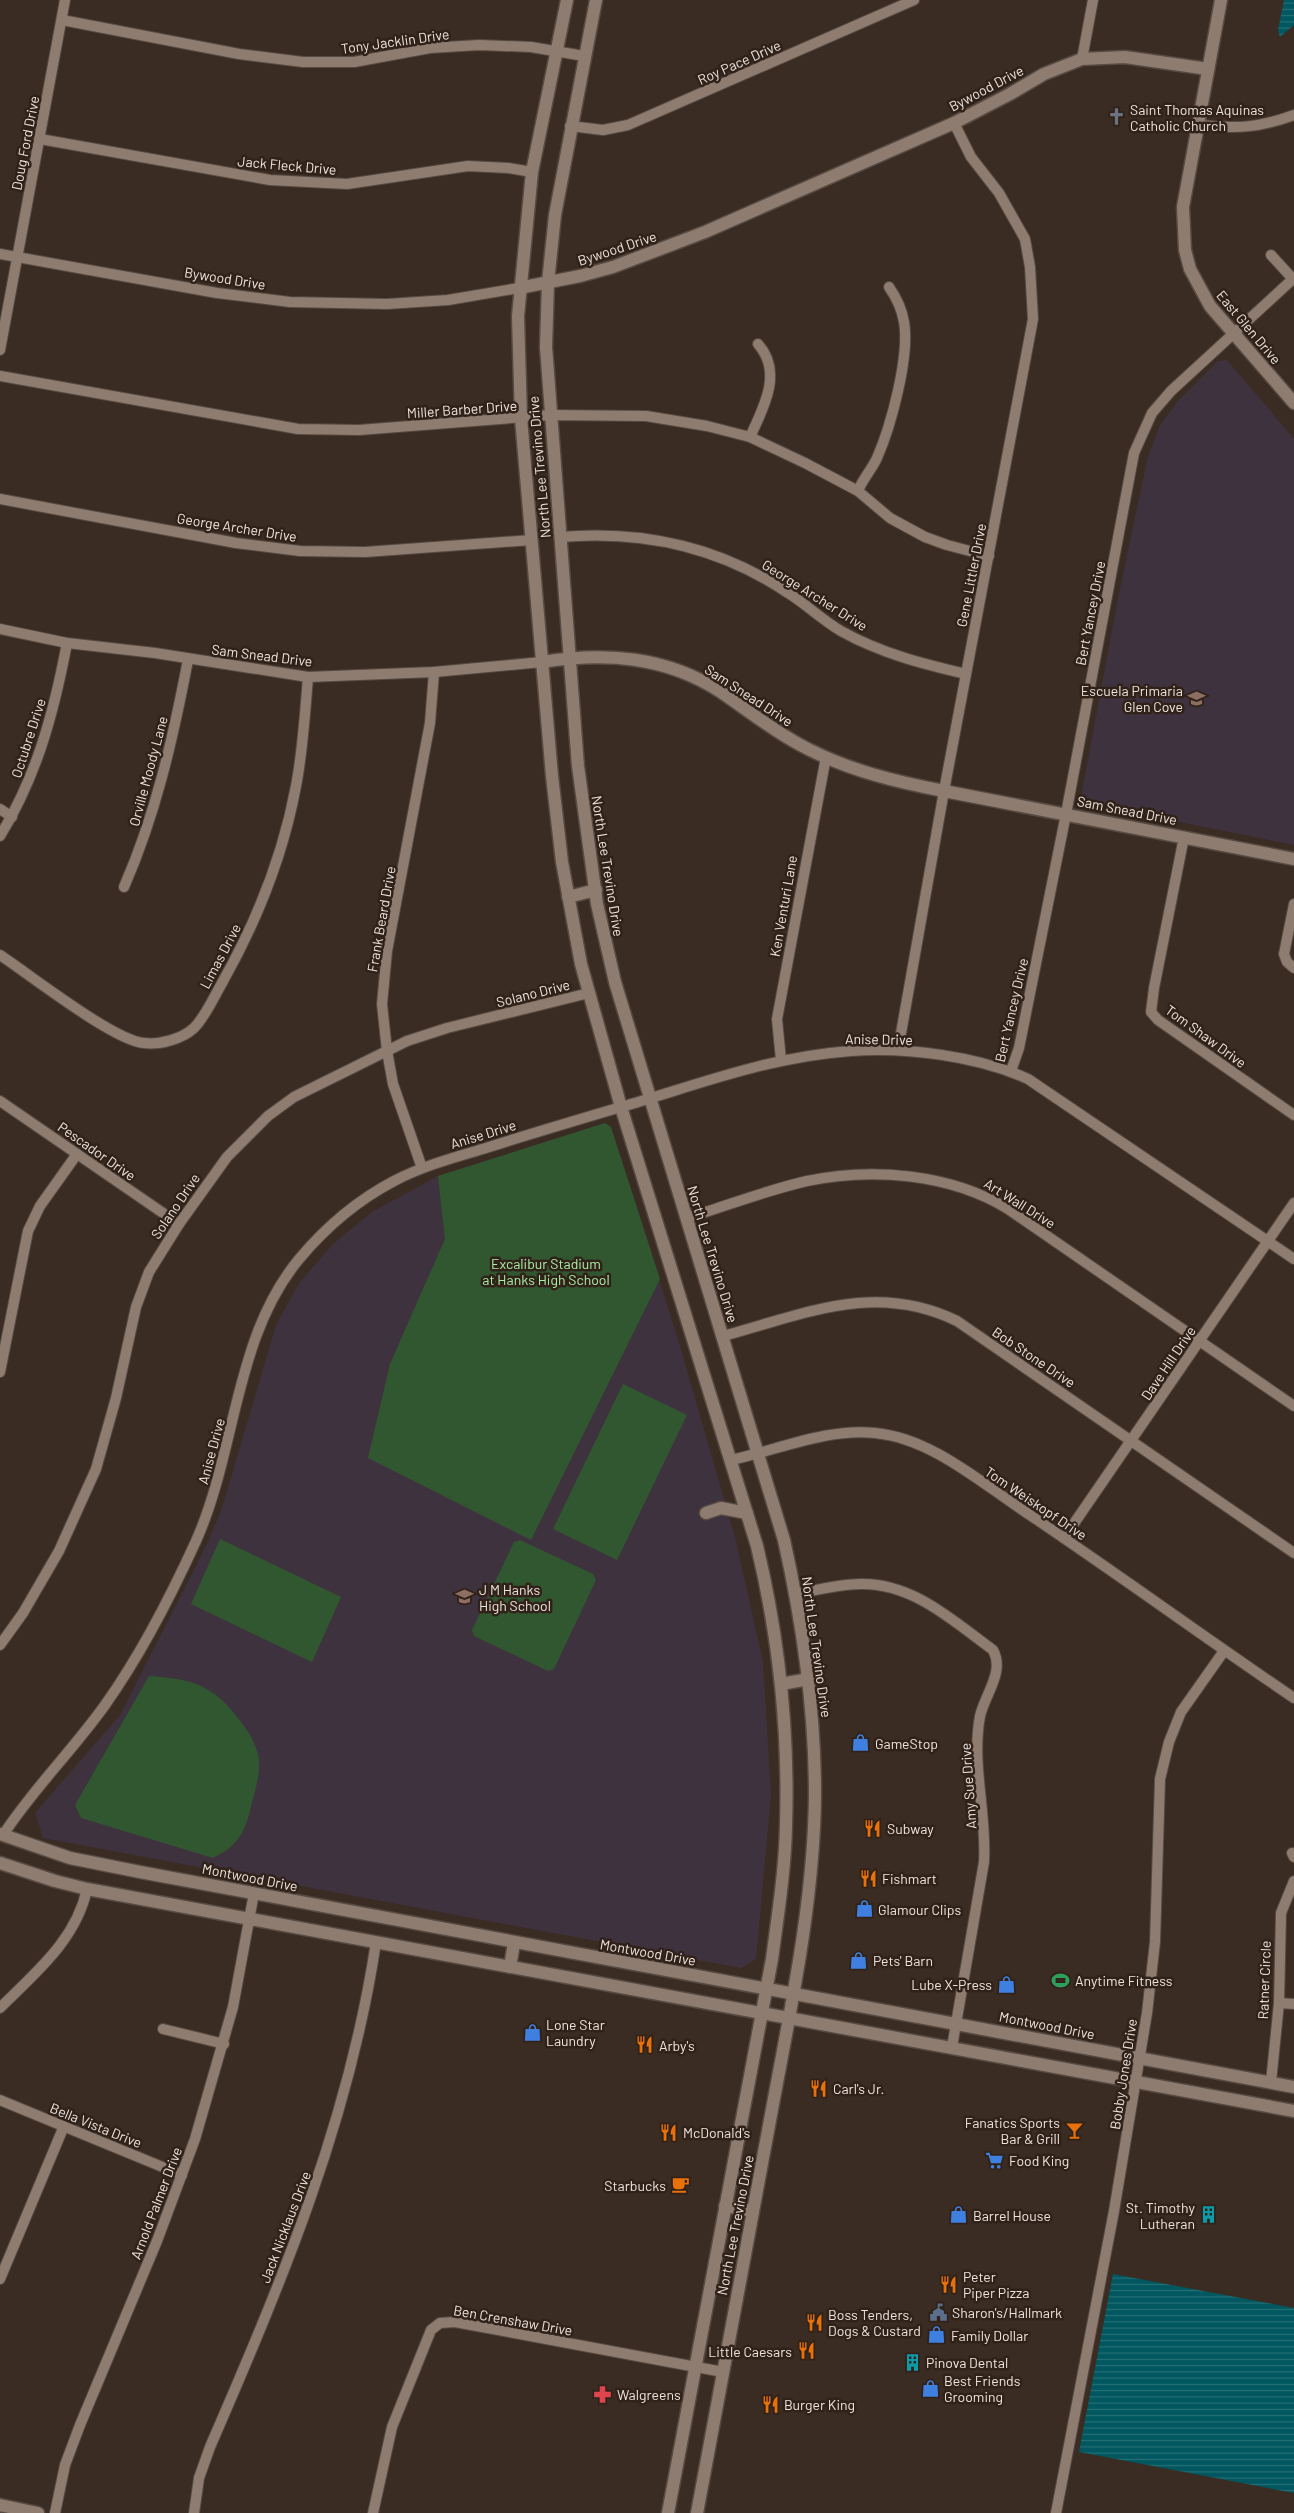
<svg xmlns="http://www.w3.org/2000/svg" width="1294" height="2513" viewBox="0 0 1294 2513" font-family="Barlow,sans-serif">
<defs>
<pattern id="water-rules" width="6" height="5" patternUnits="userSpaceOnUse" patternTransform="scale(1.25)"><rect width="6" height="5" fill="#00575f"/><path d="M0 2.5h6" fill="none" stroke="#266f76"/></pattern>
</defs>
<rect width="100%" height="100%" fill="#3a2c22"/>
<g fill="#3f323f">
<path d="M1227,360l67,79v406l-208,-42 -5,-6 37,-199 30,-142 12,-31 17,-23 41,-41z"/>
<path d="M605,1123l6,4 69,219 56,195 27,121 8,132 -15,165 -15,9 -698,-130 -8,-25 85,-98 88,-173 14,-34 54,-183 23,-42 34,-39 39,-32 66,-36z"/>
</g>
<g fill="#315730">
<path d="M605,1123l6,4 49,152 -129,261 -163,-82 22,-94 55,-125 -7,-63z"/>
<path d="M623,1384l64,31 -70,145 -64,-31z"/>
<path d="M220,1539l121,58 -29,65 -121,-58z"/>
<path d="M520,1540l73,34 3,6 -42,89 -6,2 -74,-35 -2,-6 42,-88z"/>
<path d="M149,1676c44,3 65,9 92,46 9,11 16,24 18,38 1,14 -3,28 -7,42 -6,28 -12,43 -39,56l-132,-40 -6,-13z"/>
</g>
<g fill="url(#water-rules)">
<path d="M1284,0h10v25l-14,12 -2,-7z"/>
<path d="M1113,2274l181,34v185l-215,-41z"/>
</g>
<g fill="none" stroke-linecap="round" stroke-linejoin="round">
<defs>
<g id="street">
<path d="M62,20l177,34 64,8h51l76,-14 49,-3 52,2 53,9"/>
<path d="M1082,59l11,-59"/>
<path d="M1199,125c37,4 60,3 95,-10"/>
<path d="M570,126l33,4 25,-5 286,-125"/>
<path d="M40,139l230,41 77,4 121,-18 40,2 24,4"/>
<path d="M0,254l217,39 73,9 97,2 61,-4 71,-12"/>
<path d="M1271,255l22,24"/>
<path d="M0,350l65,-350"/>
<path d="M0,376l298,53 61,1 191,-15 96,1 61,10 43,11 55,26 53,28 32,27 35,19 22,8 42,11"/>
<path d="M750,437c14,-30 33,-65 8,-93"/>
<path d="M858,491c4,-11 14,-22 19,-33 14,-32 33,-102 27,-136 -2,-12 -8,-25 -15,-35"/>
<path d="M0,499l236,44 64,8 65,1 167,-12"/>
<path d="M560,537c82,-7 160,10 228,56 18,11 34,27 53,38 39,22 82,33 125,43"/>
<path d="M0,629l67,14 88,10 153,24 126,-5 108,-10"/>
<path d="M0,809l12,8"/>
<path d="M0,836c37,-60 54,-124 67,-193"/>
<path d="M1184,837l-30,151 -3,24 7,8 136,95"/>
<path d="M124,887c32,-73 49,-149 64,-227"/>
<path d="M1294,904l-10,50 3,8 7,6"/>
<path d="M0,955c29,19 114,86 144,88 16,2 38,-4 50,-15 11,-11 20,-31 28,-45 35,-62 61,-127 74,-197 7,-36 9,-73 12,-109"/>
<path d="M898,1050l46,-259 89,-472 -3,-52 -5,-28 -26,-46 -28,-36 -17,-34"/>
<path d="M781,1060l-4,-41 49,-262"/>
<path d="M1011,1071l8,-23 47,-234 68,-361 18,-40 19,-22 123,-113"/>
<path d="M0,1101l179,123"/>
<path d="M422,1168l-29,-84 -6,-33 -5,-47 5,-53 43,-228 4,-51"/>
<path d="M687,1218c39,-12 80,-28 120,-37 66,-14 144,-7 201,28l286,197"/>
<path d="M723,1336c82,-22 152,-55 234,-15l337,232"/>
<path d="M0,1372l28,-141 12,-25 37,-52"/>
<path d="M731,1460c47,-10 95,-32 144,-27 55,5 104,48 149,78 91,61 180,126 270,187"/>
<path d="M1064,1538l230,-335"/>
<path d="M796,1594c21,-4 43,-10 65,-10 52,-1 92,37 132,66 12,22 -8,44 -13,66 -9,49 7,97 4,146l-32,185"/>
<path d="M0,1645l23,-32 36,-62 37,-82 20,-71 20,-91 13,-35 30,-48 48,-67 41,-41 26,-19 113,-56 40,-13 142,-35"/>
<path d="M3,1835c30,-46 70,-85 102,-130 37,-52 65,-107 91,-164 41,-92 38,-205 104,-283 26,-31 58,-58 94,-77 30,-16 63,-24 95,-34 44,-14 88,-27 132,-40 79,-23 147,-50 230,-56 56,-4 126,5 177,28l266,180"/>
<path d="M1292,1853l2,4"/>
<path d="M1279,2003l15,1"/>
<path d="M0,2008c36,-36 76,-68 87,-119"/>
<path d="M163,2029l61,15"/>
<path d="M1271,2082l8,-79 2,-90 13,-32"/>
<path d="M0,2100l182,75"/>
<path d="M0,2279l64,-153"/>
<path d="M55,2513l10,-48 15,-40 77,-184 38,-102 38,-132 21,-114"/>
<path d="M194,2513l5,-35 11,-31c72,-166 139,-325 166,-505"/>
<path d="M373,2513l19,-86 39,-97 9,-7 15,-1 268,50"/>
<path d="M1056,2513l58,-302 33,-198 8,-71 5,-163 9,-37 12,-30 43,-61"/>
</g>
<g id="secondary">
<path d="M567,0l-35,172 -14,144 3,102 31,358 10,86 19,102 40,143 136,439c22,92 32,186 29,280 -1,44 -8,88 -14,133l-104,554"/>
<path d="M596,0l-41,215 -7,67 -2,65 32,419 19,138 18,78 169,558c19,85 31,169 31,255 -1,104 -23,207 -42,309 -25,136 -51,273 -76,409"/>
<path d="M1221,0l-38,207 2,43 5,19 20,37 84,97"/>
<path d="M519,288l61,-12 33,-9 92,-35 249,-109 56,-29 34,-20 38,-15 43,-2 83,12"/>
<path d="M542,662c63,-10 124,-6 179,30 29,20 57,42 89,58 42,21 87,32 134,41l350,68"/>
<path d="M568,897l28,-7"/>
<path d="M706,1513l15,-5 26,5"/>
<path d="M781,1684l28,-5"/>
<path d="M0,1834l70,24 70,14 1154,215"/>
<path d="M0,1863l55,18 32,8 1207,222"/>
<path d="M510,1967l4,-24"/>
<path d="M725,2206l28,5"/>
<path d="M0,2505l38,8"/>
</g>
</defs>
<use href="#street" stroke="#564a42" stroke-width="12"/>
<use href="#secondary" stroke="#564a42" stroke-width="15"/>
<use href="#street" stroke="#8e7c71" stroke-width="10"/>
<use href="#secondary" stroke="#8e7c71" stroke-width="12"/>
</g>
<defs>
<symbol id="church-bare" viewBox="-9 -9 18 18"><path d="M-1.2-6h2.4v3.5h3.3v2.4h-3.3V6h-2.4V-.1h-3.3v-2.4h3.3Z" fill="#6b7280" stroke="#302218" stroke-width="2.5" paint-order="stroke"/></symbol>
<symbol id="school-bare" viewBox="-9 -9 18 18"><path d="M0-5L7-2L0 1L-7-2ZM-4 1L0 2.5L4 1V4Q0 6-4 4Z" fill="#8d6e63" stroke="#302218" stroke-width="2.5" paint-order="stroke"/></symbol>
<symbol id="shop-bare" viewBox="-9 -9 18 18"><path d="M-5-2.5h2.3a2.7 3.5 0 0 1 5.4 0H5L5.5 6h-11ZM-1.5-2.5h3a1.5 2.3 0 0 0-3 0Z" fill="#3f7fe0" stroke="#302218" stroke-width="2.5" paint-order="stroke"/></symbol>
<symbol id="restaurant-bare" viewBox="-9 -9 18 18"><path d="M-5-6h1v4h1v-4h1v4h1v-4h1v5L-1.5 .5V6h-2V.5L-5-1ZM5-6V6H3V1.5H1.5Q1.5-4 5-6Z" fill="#e8710a" stroke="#302218" stroke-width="2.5" paint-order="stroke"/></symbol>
<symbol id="stadium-bare" viewBox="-9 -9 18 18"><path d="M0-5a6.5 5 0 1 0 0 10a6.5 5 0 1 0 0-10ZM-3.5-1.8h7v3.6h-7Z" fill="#2e9e5b" stroke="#302218" stroke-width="2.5" paint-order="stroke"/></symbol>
<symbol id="bar-bare" viewBox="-9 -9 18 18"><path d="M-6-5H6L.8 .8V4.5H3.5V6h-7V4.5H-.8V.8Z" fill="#e8710a" stroke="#302218" stroke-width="2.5" paint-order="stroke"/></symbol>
<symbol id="supermarket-bare" viewBox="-9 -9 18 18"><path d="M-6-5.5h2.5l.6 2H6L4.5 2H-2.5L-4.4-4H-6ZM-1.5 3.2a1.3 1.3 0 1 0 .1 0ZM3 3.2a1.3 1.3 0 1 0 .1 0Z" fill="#3f7fe0" stroke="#302218" stroke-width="2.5" paint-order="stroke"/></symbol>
<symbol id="cafe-bare" viewBox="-9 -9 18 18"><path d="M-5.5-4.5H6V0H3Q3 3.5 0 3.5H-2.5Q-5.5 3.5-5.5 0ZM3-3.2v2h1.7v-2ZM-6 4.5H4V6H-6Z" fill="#e8710a" stroke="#302218" stroke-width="2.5" paint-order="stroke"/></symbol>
<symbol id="building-bare" viewBox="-9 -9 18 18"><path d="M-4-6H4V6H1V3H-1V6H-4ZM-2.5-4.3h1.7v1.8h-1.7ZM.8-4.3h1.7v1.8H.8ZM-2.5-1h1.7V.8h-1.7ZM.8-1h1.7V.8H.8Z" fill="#0f9aa8" stroke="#302218" stroke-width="2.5" paint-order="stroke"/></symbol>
<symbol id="civic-bare" viewBox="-9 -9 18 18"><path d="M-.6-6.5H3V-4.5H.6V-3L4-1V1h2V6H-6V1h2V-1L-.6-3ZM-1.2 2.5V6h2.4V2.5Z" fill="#5c6f8a" stroke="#302218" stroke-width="2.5" paint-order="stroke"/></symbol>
<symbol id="pharmacy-bare" viewBox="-9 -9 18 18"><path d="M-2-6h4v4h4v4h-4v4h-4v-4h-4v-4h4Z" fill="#e0444e" stroke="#302218" stroke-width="2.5" paint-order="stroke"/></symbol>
</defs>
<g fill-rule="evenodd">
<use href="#church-bare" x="1104" y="104" width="25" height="25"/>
<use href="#school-bare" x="1184" y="686" width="25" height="25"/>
<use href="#school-bare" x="452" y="1584" width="25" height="25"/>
<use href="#shop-bare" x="848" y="1730" width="25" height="25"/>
<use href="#restaurant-bare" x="860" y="1816" width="25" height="25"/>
<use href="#restaurant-bare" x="856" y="1866" width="25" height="25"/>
<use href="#shop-bare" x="852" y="1896" width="25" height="25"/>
<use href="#shop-bare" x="846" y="1948" width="25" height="25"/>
<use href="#stadium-bare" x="1048" y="1968" width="25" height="25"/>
<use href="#shop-bare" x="994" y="1972" width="25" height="25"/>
<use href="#shop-bare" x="520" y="2020" width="25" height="25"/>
<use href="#restaurant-bare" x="632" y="2032" width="25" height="25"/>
<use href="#restaurant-bare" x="806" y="2076" width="25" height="25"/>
<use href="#bar-bare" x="1062" y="2118" width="25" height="25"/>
<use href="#restaurant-bare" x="656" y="2120" width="25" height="25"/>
<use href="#supermarket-bare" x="982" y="2148" width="25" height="25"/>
<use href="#cafe-bare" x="668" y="2172" width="25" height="25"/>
<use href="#shop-bare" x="946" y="2202" width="25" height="25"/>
<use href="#building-bare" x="1196" y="2202" width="25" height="25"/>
<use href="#restaurant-bare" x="936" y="2272" width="25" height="25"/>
<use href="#civic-bare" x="926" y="2300" width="25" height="25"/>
<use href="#restaurant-bare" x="802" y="2310" width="25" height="25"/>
<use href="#shop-bare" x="924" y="2322" width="25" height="25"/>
<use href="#restaurant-bare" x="794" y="2338" width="25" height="25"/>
<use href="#building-bare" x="900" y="2350" width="25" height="25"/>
<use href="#shop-bare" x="918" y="2376" width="25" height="25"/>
<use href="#pharmacy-bare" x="590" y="2382" width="25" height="25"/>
<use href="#restaurant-bare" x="758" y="2392" width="25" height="25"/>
</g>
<g text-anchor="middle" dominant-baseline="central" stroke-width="5" stroke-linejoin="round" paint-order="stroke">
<g font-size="14" fill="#ede3dd" stroke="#302218">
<text transform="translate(395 41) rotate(-8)">Tony Jacklin Drive</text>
<text transform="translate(739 62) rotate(-24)">Roy Pace Drive</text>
<text transform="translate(986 88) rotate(-28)">Bywood Drive</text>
<text transform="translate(25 143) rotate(-79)">Doug Ford Drive</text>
<text transform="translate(287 165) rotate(5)">Jack Fleck Drive</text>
<text transform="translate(617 248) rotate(-18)">Bywood Drive</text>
<text transform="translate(225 278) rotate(9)">Bywood Drive</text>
<text transform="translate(1249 327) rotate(50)">East Glen Drive</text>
<text transform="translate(462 409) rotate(-4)">Miller Barber Drive</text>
<text transform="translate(539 467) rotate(-95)">North Lee Trevino Drive</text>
<text transform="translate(237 527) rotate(9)">George Archer Drive</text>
<text transform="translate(971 575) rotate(-79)">Gene Littler Drive</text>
<text transform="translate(815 595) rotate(32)">George Archer Drive</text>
<text transform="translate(1090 613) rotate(-79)">Bert Yancey Drive</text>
<text transform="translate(262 655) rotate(7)">Sam Snead Drive</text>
<text transform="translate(749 695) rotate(33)">Sam Snead Drive</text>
<text transform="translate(28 738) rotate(-72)">Octubre Drive</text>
<text transform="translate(148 771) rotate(-75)">Orville Moody Lane</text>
<text transform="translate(1127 810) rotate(11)">Sam Snead Drive</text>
<text transform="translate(608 866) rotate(81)">North Lee Trevino Drive</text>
<text transform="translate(783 906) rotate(-80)">Ken Venturi Lane</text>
<text transform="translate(381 919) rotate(-80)">Frank Beard Drive</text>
<text transform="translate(220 956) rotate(-62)">Limas Drive</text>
<text transform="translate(533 993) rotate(-14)">Solano Drive</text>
<text transform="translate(1011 1010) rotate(-77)">Bert Yancey Drive</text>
<text transform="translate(1206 1036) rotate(36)">Tom Shaw Drive</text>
<text transform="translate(879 1039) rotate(1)">Anise Drive</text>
<text transform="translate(483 1134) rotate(-17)">Anise Drive</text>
<text transform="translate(97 1151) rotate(35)">Pescador Drive</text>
<text transform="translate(1020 1203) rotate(32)">Art Wall Drive</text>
<text transform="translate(175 1206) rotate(-56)">Solano Drive</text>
<text transform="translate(713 1254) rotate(73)">North Lee Trevino Drive</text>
<text transform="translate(1034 1357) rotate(34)">Bob Stone Drive</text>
<text transform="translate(1168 1363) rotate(-56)">Dave Hill Drive</text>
<text transform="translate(211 1451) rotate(-75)">Anise Drive</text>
<text transform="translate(1036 1503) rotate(34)">Tom Weiskopf Drive</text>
<text transform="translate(817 1647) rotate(82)">North Lee Trevino Drive</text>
<text transform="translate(968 1786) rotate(-94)">Amy Sue Drive</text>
<text transform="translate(250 1877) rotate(11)">Montwood Drive</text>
<text transform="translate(648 1952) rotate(10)">Montwood Drive</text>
<text transform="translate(1264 1980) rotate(-88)">Ratner Circle</text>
<text transform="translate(1047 2025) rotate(11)">Montwood Drive</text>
<text transform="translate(1123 2074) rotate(-81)">Bobby Jones Drive</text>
<text transform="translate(96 2125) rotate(22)">Bella Vista Drive</text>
<text transform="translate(156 2203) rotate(-69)">Arnold Palmer Drive</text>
<text transform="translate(735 2225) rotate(-79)">North Lee Trevino Drive</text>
<text transform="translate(285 2227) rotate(-69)">Jack Nicklaus Drive</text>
<text transform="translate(513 2320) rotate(10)">Ben Crenshaw Drive</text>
</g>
<g font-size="14" fill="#ede3dd" stroke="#302218" text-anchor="start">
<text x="1130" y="109">Saint Thomas Aquinas<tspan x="1130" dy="16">Catholic Church</tspan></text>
<text x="1183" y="690" text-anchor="end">Escuela Primaria<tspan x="1183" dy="16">Glen Cove</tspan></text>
<text x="479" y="1589">J M Hanks<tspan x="479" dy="16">High School</tspan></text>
<text x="875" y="1743">GameStop</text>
<text x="887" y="1828">Subway</text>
<text x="882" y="1878">Fishmart</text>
<text x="878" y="1909">Glamour Clips</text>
<text x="873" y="1960">Pets' Barn</text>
<text x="1075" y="1980">Anytime Fitness</text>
<text x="992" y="1984" text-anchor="end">Lube X-Press</text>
<text x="546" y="2024">Lone Star<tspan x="546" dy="16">Laundry</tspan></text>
<text x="659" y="2045">Arby's</text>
<text x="833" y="2088">Carl's Jr.</text>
<text x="1060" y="2122" text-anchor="end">Fanatics Sports<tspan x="1060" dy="16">Bar &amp; Grill</tspan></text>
<text x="683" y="2132">McDonald's</text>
<text x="1009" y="2160">Food King</text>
<text x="666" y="2185" text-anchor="end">Starbucks</text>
<text x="1195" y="2207" text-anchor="end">St. Timothy<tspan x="1195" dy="16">Lutheran</tspan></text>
<text x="973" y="2215">Barrel House</text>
<text x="963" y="2276">Peter<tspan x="963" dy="16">Piper Pizza</tspan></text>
<text x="952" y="2312">Sharon's/Hallmark</text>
<text x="828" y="2314">Boss Tenders,<tspan x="828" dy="16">Dogs &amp; Custard</tspan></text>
<text x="951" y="2335">Family Dollar</text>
<text x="792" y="2351" text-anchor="end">Little Caesars</text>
<text x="926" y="2362">Pinova Dental</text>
<text x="944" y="2380">Best Friends<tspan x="944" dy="16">Grooming</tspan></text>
<text x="617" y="2394">Walgreens</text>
<text x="784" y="2404">Burger King</text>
</g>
<g font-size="14" fill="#a8eea6" stroke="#302218">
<text x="546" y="1263">Excalibur Stadium<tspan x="546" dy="16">at Hanks High School</tspan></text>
</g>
</g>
</svg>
